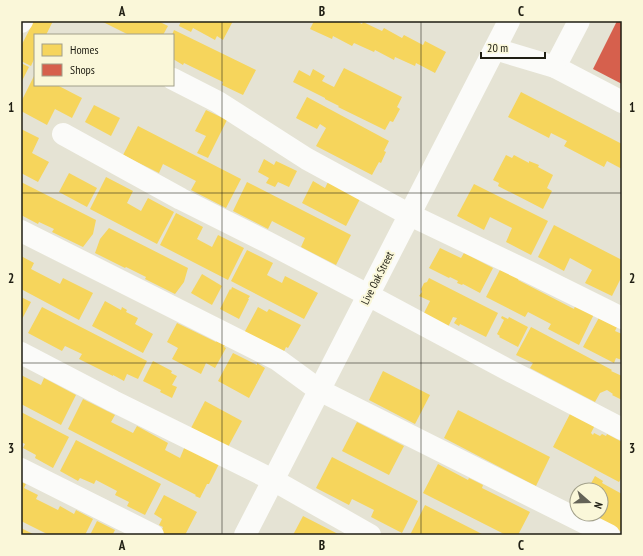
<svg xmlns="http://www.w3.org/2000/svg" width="643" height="556" viewBox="0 0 643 556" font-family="'PT Sans Narrow',sans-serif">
<rect width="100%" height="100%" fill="#e5e3d4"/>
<g fill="#f6d55c">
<path d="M34,21h19l-7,14h-11v22l-4,9 -10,-5v-15z"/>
<path d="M101,21h57l10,5 -5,9h-34z"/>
<path d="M181,21h52l-10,19 -6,-4 -2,4 -22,-12 -2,4 -12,-6z"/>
<path d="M314,21h42l6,3 1,-2 19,9 2,-3 18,10 2,-3 19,10 2,-4 21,11 -11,21 -19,-10 -1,3 -20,-9 -1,3 -19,-10 -1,2 -20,-9 -2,3 -19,-10 -1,3 -22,-10z"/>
<path d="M174,30l82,40 -13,25 -21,-10 1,-3 -39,-19 -1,2 -10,-6v-24h-1z"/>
<path d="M21,63l8,4 -8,16z"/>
<path d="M344,68l58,29 -5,10 3,2 -7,13 -3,-1 -5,9 -47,-23 1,-1 -14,-7v-1l-32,-16 6,-12 11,6 3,-7 12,7 -3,5 12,6z"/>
<path d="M35,74v11h22l25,13 -10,20 -17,-9 -8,16 -26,-14v-9z"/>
<path d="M521,92l101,52v25l-15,-8 -3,6 -40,-21 3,-5 -16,-8 -2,5 -41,-21z"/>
<path d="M307,97l82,44 -5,10 2,1 -5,11 -2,-1 -7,13 -56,-29 10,-18 -6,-4 -3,5 -21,-11z"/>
<path d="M94,105l26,13 -9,18 -26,-14z"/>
<path d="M206,110l21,10 -19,38 -11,-5 9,-17 -11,-5z"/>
<path d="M138,126l103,53 -15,29 -35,-18 5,-9 -33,-17 -4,9 -36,-18z"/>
<path d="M21,129l18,9 -7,15 17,9 -11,20 -17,-9z"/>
<path d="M506,155l6,3 2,-3 15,8v-2l10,4 -1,2 15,8 -6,13 5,3 -9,18 -45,-23 1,-3 -6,-3z"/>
<path d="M264,159l10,6 2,-4 21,10 -8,16 -11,-5 -3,5 -9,-4 3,-5 -11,-6z"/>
<path d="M69,173l28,15 -10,19 -28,-15z"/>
<path d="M106,177l27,14 -6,12 14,8 7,-13 26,14 -17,32 -67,-35z"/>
<path d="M313,181l12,7 3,-6 32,17 -14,27 -44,-23z"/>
<path d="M21,182l75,38 -3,14 -10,13 -31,-15 2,-3 -15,-7 -1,2 -17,-9z"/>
<path d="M247,182l104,53 -15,30 -35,-18 4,-9 -33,-17 -4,8 -35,-18z"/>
<path d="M474,184l74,37 -17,34 -25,-13 6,-14 -22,-11 -6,13 -27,-14z"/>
<path d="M176,213l27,14 -6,12 15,8 6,-12 26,13 -16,32 -68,-35z"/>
<path d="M554,225l68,35v16l-10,20 -27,-13 7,-13 -22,-12 -6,13 -26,-14z"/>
<path d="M109,228l79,40 -4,14 -9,12 -30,-15 1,-2 -20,-10 -1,1 -30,-15 5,-14z"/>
<path d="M440,248l21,10 3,-5 29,15 -13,25 -17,-9 -1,1 -5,-2 1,-2 -8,-4 -1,1 -20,-10z"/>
<path d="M247,250l26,13 -6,12 15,8 3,-7 33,17 -14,26 -73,-38z"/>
<path d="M21,256l13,7 -3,6 29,15 3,-6 30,15 -14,27 -58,-31z"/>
<path d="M504,262l15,15 -1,3 56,29 1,-3 22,2 -18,37 -31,-16 3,-5 -23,-12 -3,5 -39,-20z"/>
<path d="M202,274l20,12 -10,19 -21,-12z"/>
<path d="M429,278l69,35 -12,24 -26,-13 -1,2 -5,-3 3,-5 -4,-1 -6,12 -25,-12 8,-16 -11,-5 3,-4 -1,-3 3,-6 3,-1z"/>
<path d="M232,287l18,9 -2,3h1l-10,20 -19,-10 10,-20 1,1z"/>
<path d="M21,297l10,5 -10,19z"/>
<path d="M105,301l16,9 1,-3 5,3 -1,2 12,6 -3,6 18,10 -10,19 -51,-27z"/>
<path d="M42,307l105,54 -9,18 -11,-5 -3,7 -11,-6v1l-34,-17 3,-5 -17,-8 -3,5 -34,-18z"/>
<path d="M258,307l9,5 2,-3 32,16 -10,18 -3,5 -2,-1 -5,11 -37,-25z"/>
<path d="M602,312l15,15 -2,4 7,3v26l-6,-2 -2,5 -31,-16z"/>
<path d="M502,316l6,3 1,-2 19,10 -10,20 -19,-10 1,-1 -3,-2 7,-14 -3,-2z"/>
<path d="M177,323l39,19v-1l9,4 -1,2 2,1 -11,20 -9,-5 -5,11 -29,-15 6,-11 -11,-6z"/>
<path d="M531,327l81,43 -1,1 11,5v24l-10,-5 1,-1 -6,-4 -7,3 -5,9 -65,-34 3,-5 -17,-8z"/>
<path d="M233,353l24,12v-2l8,5 -16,30 -31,-17z"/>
<path d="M153,361l19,10 -1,2 6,3 -5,9 5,2 -5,11 -12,-6 1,-2 -18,-9z"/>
<path d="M383,371l47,24 -15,29 -46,-24z"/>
<path d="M21,375l20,10 3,-7 32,17 -15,30 -40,-21z"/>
<path d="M83,399l32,16 -4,7 22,11 4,-7 31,17 -3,7 15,8 5,-12 34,18 -10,20h-2l-7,14 -5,-2 1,-1 -128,-66z"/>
<path d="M205,401l37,20 -14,26 -37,-19z"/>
<path d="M458,410l92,47 -14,29 -92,-48z"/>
<path d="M21,412l48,25 -16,31 -18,-10 1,-3 -13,-7 2,-4 -4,-2z"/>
<path d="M571,412l24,13 -4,8 2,2 1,-2 6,3 2,-2 4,2 1,-2 15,8v35l-3,5 -66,-35z"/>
<path d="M357,422l47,24 -15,29 -47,-24z"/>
<path d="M76,440l85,44 -16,31 -18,-9 2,-4 -14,-7 2,-4 -21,-11 -2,4 -14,-6 -2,3 -18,-10z"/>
<path d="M332,457l86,44 -16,32 -31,-16 3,-7 -22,-11 -3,6 -33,-17z"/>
<path d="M438,464l30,16 1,-2 14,7 -1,3 48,24 -12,23h-12l-83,-42z"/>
<path d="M595,476l8,5 -1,2 20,11v38l-5,-3v-1l-26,-14h10v-24h-10l-3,-1z"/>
<path d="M21,482l5,2 -2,4 14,7 -2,4 22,11 2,-4 14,8 2,-4 17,9 -8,16h-36l-28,-14z"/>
<path d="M164,495l33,17 -12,23h-18l-6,-3 2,-5 -4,-2 3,-6 -8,-5z"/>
<path d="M425,505l59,30h-74z"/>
<path d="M303,516l37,19h-47z"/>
<path d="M97,521l18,9 -2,4 2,1h-25z"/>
<path d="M21,528l14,7h-14z"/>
</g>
<path fill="#d6604d" d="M617,21h5v63l-29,-15z"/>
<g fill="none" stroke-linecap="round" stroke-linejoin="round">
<g stroke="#fbfbf9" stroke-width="22">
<path d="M579,21l-24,46 67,35"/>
<path d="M21,22l1,-1"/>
<path d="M495,49l60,18"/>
<path d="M173,79l45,23 89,57 103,56 119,57 93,46"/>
<path d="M63,134l118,65 86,43 101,53 144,77 110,57"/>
<path d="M21,231l257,129 41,30 290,145"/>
<path d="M21,353l92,48 160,79 97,55"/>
<path d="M21,469l132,66"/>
<path d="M245,535l264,-514"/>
</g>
</g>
<path fill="none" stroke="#1f1e13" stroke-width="1" stroke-opacity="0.55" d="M222,21v514M421,21v514M21,193h601M21,363h601"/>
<g text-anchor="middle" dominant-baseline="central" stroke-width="4" stroke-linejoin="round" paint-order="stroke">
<g font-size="11" fill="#1f1e13" stroke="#faf7d9">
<text transform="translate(377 278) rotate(-63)">Live Oak Street</text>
</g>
</g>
<rect width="643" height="556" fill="none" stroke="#faf7d9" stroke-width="44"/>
<rect x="34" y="34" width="140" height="52" fill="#faf7d9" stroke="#a2a08a"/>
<rect x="42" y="44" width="20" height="12" fill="#f6d55c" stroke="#a2a08a"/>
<text x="70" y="54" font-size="12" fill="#1f1e13">Homes</text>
<rect x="42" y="64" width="20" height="12" fill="#d6604d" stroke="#a2a08a"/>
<text x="70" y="74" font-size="12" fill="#1f1e13">Shops</text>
<g transform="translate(589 502) rotate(110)"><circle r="19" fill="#faf7d9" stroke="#a2a08a"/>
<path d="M0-3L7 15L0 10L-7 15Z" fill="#646357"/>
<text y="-6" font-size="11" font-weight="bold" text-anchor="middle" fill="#1f1e13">N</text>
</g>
<path d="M481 52v6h64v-6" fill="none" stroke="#1f1e13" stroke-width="2"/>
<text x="487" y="52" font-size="12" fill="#1f1e13" stroke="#faf7d9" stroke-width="3" paint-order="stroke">20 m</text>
<rect x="22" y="22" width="599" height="512" fill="none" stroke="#1f1e13" stroke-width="1.5"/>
<g font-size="13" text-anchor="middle" font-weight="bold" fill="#1f1e13">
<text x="122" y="16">A</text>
<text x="322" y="16">B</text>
<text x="521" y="16">C</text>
<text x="11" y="112">1</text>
<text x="632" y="112">1</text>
<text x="11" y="283">2</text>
<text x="632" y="283">2</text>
<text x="11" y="453">3</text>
<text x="632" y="453">3</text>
<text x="122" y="550">A</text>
<text x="322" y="550">B</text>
<text x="521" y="550">C</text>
</g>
</svg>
